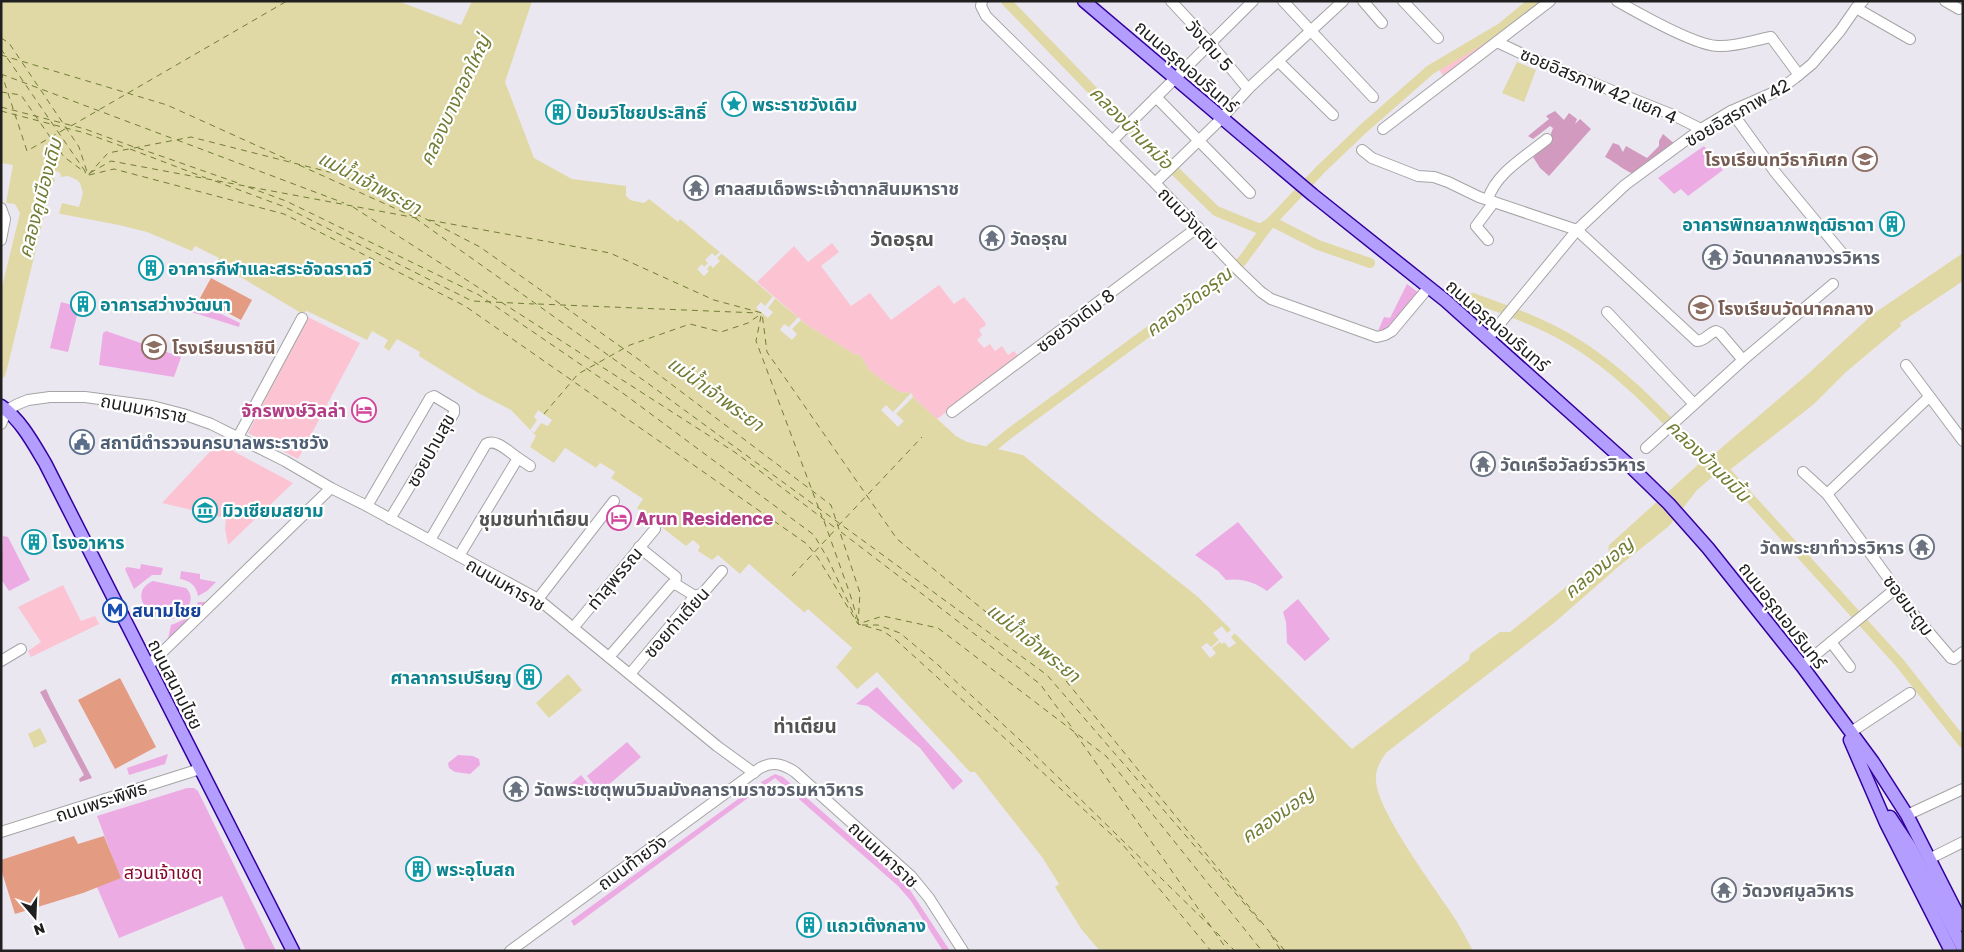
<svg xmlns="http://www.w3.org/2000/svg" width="1964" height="952" viewBox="0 0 1964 952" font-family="'Golos Text','Noto Sans Thai',sans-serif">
<rect width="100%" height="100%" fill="#eae7f1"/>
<g fill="#edabe3">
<path d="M1704,146l19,24 -35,26 -7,-7 -7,5 -16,-16z"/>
<path d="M1407,284l12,9 -32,36 -9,2 6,-14 6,1z"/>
<path d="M188,298l52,25 -1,4 -57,-18z"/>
<path d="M61,302l18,5 -11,45 -18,-4z"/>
<path d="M106,331l75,26 -7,20 -75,-12 4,-32z"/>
<path d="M1238,522l45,55 -16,14c-13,-9 -25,-13 -41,-11l-8,-9 -23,-16z"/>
<path d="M3,536l5,1 22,43 -21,11 -8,-12z"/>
<path d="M141,564l22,4 -2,7h-9l-18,14 -9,-20 2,-2 13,2z"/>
<path d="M181,571l19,3v5l16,3 -9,9 -9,5c-2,-11 -8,-15 -18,-17z"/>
<path d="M153,581l33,7c5,4 6,12 3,17 -18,37 -71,-9 -36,-24z"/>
<path d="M1298,599l32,40 -25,22 -18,-18 -1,-21 -3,-10z"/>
<path d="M198,602h11l-41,37 3,-14c13,-5 23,-9 27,-23z"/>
<path d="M877,687l86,94 -10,9 -33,-42 -52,-42 -12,-2z"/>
<path d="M627,742l14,15 -41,35 -13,-16z"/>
<path d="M168,754l-3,10 -36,11 -2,-7z"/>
<path d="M458,755l15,1 6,3 1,6 -10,9 -15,-2 -6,-4 -1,-5z"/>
<path d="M775,774l8,3 125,110 42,64h-7l-32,-50 -13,-15 -123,-108 -11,8 -3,-4z"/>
<path d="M581,775l10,12 -18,6 -6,-6z"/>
<path d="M756,786l4,3 -186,137 -3,-5z"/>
<path d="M187,788h7l4,3 78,160h-30l-24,-55 -103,42 -22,-51 23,-10 -23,-61z"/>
</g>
<g fill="#d29abe">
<path d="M1555,111l9,9 5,-7 8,6 -2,5 5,-5 11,10 -42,47 -9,-8 -7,-11 14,-12 6,-17 -3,-2 -17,13 -5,-3 21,-17 -3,-3z"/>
<path d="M1663,134l13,11 -39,30c-12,-3 -20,-12 -32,-18l8,-14 6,2 4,7 3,-6 21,12 12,-12v-5z"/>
<path d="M46,689l5,11 41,78 -12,4 -1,-3 5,-4 -44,-83z"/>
</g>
<g fill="#fcc3d2">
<path d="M1510,20l5,7 -70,52 -8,-13z"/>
<path d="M832,243l7,9 -18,14 30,40 19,-13 21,27 48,-35 15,19 10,-7 21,25 1,3 -7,5 3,5 -5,5 7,8 6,-4 5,7 7,-5 6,9 6,-4 5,6 -82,62 -21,-19 -5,-7 -12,-1 -29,-21 -10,-16 -6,-1 -47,-29 -50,-43 37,-36 14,16z"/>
<path d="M308,317l52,26 -62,116 -50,-26z"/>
<path d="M218,443l75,40 -65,62 -3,-16 1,-11 -64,-15z"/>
<path d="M63,585l18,36 14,-5 4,8 -68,33 -3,-6 13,-9 -23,-35z"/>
</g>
<g fill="#e39b82">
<path d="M211,278l41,22 -11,20 -41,-22z"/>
<path d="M120,678l36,69 -41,22 -37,-69z"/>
<path d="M74,836l4,8 26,-8 17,42 -38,15 -68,21 -14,-45v-9z"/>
</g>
<g fill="#e0d9a5">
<path d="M1,1h397l63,24 11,-24h60l-27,81 29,76 38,21 54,7v10l4,4 14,3 5,-4 29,23 2,-3 127,106 47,29 6,1 10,16 29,21 12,1 5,7 40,36 11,6 56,13 76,63 99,79 154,152 117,-89 1,-6 30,-22h10l98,-79 1,-8 91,-82 6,-2 103,-88 64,-59 90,-61v28l-63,42 1,3 -55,46 -32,32 -92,72 -5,-3 -20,17 -28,36 -51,41 -64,56 -167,129c-6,7 -12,18 -11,28 0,29 58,107 76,134 8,12 14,24 21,37h-373l-18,-21 -27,-43 4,-3 -17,-27 -67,-85h-5l-93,-100 -20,17 -21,-22 16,-19 -44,-38 -3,3 -56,-49 -9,10 -22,-19 -6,5 -14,-9 2,-5 -7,-6 -7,6 -49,-38 6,-9 -32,-21 4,-6 -15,-9 -4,5 -31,-20 -11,15 -24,-16 6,-11 -25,-26 -31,-16 -61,-38 1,-4 -23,-13 -8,12 -5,-4 4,-7 -16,-9 -5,9 -60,-29 -6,2 -57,-34 -28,-14 3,-7 -24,-12 -3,5 -45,-19 -28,-7 -74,-14 -37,154 -3,11 -4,4v-89l19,-78 -5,-9 -9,-1 7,-38 -12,-2z"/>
<path d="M1517,62l19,8 -12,32 -22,-9z"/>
<path d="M568,674l14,16 -33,28 -13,-15z"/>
<path d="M40,728l7,14 -13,6 -6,-14z"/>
</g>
<g fill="#eae7f1">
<path d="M57,171l3,2 1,4 7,-1 9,4 3,3 3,10 -4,14 -17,-4 -3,11 -14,-3 6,-24 4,-7 -3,-5z"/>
<path d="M720,252l2,1 -5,5 3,3 -7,7 -3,-3 -3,4 2,2 -5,5 -7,-7 5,-5 2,3 4,-4 -3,-3 7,-7 3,3z"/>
<path d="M773,296l2,3 -7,9 5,4 -5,6 -12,-10 5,-6 4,4z"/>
<path d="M798,317l3,3 -9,9 5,5 -5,6 -12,-10 4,-6 5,3z"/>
<path d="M911,393l2,4 -17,17 8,7 -6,6 -17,-17 5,-5 7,7z"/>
<path d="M538,410l14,10 -4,6 -7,-3 -7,10 -4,-3 7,-10 -3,-3z"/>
<path d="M565,448l31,20 4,-5 15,9 -4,6 32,21 -8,11 -1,-3 6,-8 -31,-19v-3l2,-4 -10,-7 -6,4 -29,-19 -10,13 -3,1z"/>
<path d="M749,564l55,49 4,-4 44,39 -16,19 -2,-2 15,-17 -40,-35 -3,3 -3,-1 -54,-47 -8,8h-3z"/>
<path d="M1222,626l5,7 6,-5 3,4 -5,5 5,6 -7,5 -5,-6 -2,2 -2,-2 -8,6 4,5 -6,5 -9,-11 6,-4 4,4 8,-7 -6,-7z"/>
</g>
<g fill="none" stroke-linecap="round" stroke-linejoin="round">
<g stroke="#e0d9a5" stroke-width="10">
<path d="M1006,1l92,95 118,115 44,18 10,-6"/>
<path d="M1270,223h5l43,22 52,18"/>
<path d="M1473,298c33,12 65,23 96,41 53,31 95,78 137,122l13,3 180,198 64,81"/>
<path d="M982,456l28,-23 220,-161 12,-11 28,-38 51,-54 42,-40 67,-59 71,-42 33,-27"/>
</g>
<g stroke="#717c34" stroke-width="1" stroke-dasharray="6 5" stroke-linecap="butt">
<path d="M1,38l8,5 70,104 9,28 20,-22 83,-16 150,38 139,72 158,112 193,146 29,88 -2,31 25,-8 55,12 168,128 156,195"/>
<path d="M1,49l86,125"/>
<path d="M1,55l166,50 124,56"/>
<path d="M1,72l26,79 38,-22"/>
<path d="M1,74l173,65"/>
<path d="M1,92l20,3 43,62 22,16"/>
<path d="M1,107l84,22 49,18"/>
<path d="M1,111l84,22 42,15"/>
<path d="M71,126l216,-125"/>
<path d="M177,140l167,63"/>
<path d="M138,148l100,35"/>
<path d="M130,149l76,29"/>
<path d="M299,165l113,51"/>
<path d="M90,173l21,-12 311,58"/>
<path d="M89,175l25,-6 170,45 181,92 342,238 11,14 40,66 25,7 13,9 227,205 88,106"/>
<path d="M215,181l70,26 187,94 62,3"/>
<path d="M248,187l38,14 193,94 145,99 190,141 14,24 28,60"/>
<path d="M353,207l383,246 102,77"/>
<path d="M415,218l231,164 401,293 215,249"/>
<path d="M429,220l181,33 104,47 48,13 5,39 130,187 161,132 227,280"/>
<path d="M538,304l220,9"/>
<path d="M761,316l-5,25 66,176"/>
<path d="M544,414l34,-40 52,-29 60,-21 31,8 27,-9 13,-9"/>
<path d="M824,521l26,73 8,27"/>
<path d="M838,526l84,-89"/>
<path d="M841,532l199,152 33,45"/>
<path d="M792,576l44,-47"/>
<path d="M862,625h16l22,8 37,31 83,76 192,188"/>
<path d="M1075,733l153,218"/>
<path d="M1216,932l19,19"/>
<path d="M1271,935l10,16"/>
</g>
<defs>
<g id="minor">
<path d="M982,1l-1,5 5,10 169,167 82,86 24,23 10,7 106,38 8,-2 7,-4 36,-43"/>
<path d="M1171,1l39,42 38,46"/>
<path d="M1283,1l90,96"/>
<path d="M1363,1l19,22"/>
<path d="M1403,1l35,37"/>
<path d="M1617,1c21,12 79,45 101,45 17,1 37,-6 53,-9l28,38"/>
<path d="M1945,1l14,8"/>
<path d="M1856,8l54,31"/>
<path d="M1497,42l36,17 140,56 28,14"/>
<path d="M1278,61l55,54"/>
<path d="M1156,97l94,96"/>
<path d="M1731,111l44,61 67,81"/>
<path d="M1383,129l167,-128"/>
<path d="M1112,141l141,-140"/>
<path d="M1362,150l10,8 46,18 16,1 14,5 31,15 98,33 120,111c8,0 12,-8 19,-10l4,2 23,27 -97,88"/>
<path d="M1155,183l66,-64 29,-32 93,-86"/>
<path d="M1488,199c8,-26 38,-43 59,-60"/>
<path d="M1,208l4,11 -4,21"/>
<path d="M1488,240l-12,-14 18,-24"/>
<path d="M1607,312l87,92"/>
<path d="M1488,338l89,-108 48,-45 76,-56 30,-18 48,-21 16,-12 17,-14 28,-33 16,-23 7,-7"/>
<path d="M1743,360l90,-76"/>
<path d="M1906,365l57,76"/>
<path d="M952,412l246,-185"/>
<path d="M1,424l6,-14 11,-6 10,-4 22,-3h35l67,9 31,8 28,10 74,37 46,27 36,18 171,93 179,147 37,27"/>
<path d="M238,437l64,-119"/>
<path d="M518,458l12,8"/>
<path d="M1803,472l24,22 59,81 23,34 42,49 3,1 9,-7"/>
<path d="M1827,494l102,-97"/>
<path d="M367,506l63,-108 4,-2 20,12v5l-64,106"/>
<path d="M430,540l56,-96c10,-6 23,8 32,14l-59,98"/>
<path d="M639,547l37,30 -1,7"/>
<path d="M538,599l76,-98"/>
<path d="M573,628l82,-99"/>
<path d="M1831,642l19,25"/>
<path d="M609,657l63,-73 5,1 18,11"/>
<path d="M1,661l20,-12"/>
<path d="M148,666l183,-178"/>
<path d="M1802,666l93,-77"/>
<path d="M630,674l65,-78 8,-3 19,-22"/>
<path d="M1851,732l59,-39"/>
<path d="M1907,815l56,-26"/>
<path d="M1,832l199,-63"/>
<path d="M1929,859l34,-17"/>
<path d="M510,951l250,-183c13,-7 23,-4 35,4l116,104 18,22 34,53"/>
</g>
<g id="major">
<path d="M1084,1l229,194 133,106 183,164 40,39 39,44 94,118 71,96 34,53 56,110"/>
<path d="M1,406c20,14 32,37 44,57l248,488"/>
<path d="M1850,740l36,83 65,128"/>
<path d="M1890,817l20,30 53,101"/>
</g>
</defs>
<use href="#minor" stroke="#a4a4a4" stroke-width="12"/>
<use href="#major" stroke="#32009d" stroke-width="15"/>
<use href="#minor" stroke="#fff" stroke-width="10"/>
<use href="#major" stroke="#b39eff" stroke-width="12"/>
</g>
<defs>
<symbol id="sight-ring" viewBox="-11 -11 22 22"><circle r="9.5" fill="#fff" stroke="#0f9aa8" stroke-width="1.5"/><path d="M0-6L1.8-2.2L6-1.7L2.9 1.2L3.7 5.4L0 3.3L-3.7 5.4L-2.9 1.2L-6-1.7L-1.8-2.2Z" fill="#0f9aa8"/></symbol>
<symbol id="building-ring" viewBox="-11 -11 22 22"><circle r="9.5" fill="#fff" stroke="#0f9aa8" stroke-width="1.5"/><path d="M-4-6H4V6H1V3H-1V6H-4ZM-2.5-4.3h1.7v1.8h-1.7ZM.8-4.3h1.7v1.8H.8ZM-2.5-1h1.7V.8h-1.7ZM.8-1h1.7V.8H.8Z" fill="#0f9aa8"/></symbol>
<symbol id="school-ring" viewBox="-11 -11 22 22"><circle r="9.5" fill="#fff" stroke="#8d6e63" stroke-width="1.5"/><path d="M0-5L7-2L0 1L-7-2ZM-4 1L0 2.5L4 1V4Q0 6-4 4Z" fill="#8d6e63"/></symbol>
<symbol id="temple-ring" viewBox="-11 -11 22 22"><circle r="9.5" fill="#fff" stroke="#6b7280" stroke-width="1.5"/><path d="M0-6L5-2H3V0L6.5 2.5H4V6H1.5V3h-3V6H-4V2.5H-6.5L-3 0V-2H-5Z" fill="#6b7280"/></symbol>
<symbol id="hotel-ring" viewBox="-11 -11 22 22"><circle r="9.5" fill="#fff" stroke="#d1479c" stroke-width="1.5"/><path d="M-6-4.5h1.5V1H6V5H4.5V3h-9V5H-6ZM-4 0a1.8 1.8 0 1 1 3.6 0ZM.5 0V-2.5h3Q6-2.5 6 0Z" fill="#d1479c"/></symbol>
<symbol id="civic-ring" viewBox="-11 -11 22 22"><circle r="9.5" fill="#fff" stroke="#5c6f8a" stroke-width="1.5"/><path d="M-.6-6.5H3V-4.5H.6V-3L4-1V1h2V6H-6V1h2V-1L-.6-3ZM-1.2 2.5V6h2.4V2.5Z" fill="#5c6f8a"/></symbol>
<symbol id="museum-ring" viewBox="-11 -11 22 22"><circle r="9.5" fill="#fff" stroke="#0f9aa8" stroke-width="1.5"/><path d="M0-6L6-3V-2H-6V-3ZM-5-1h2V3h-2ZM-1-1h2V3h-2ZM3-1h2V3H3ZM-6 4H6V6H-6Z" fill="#0f9aa8"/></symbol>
<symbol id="metro-ring" viewBox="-11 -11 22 22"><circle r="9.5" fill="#fff" stroke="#1a4fb4" stroke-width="1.5"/><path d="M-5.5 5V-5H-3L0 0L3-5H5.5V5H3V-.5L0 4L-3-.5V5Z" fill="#1a4fb4"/></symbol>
</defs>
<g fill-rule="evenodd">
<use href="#sight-ring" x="720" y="90" width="28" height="28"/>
<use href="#building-ring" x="544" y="98" width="28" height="28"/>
<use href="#school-ring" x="1851" y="145" width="28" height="28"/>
<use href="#temple-ring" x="682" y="174" width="28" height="28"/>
<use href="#building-ring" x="1878" y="210" width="28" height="28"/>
<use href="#temple-ring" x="978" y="224" width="28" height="28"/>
<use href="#temple-ring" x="1701" y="243" width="28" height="28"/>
<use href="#building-ring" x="137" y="254" width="28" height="28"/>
<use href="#building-ring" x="69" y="290" width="28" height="28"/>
<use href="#school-ring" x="1687" y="294" width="28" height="28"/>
<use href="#school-ring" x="140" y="333" width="28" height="28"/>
<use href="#hotel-ring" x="350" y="396" width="28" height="28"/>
<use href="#civic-ring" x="68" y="428" width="28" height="28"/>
<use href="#temple-ring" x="1469" y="450" width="28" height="28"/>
<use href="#museum-ring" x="191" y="496" width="28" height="28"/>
<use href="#hotel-ring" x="605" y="504" width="28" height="28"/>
<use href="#building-ring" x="20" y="528" width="28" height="28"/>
<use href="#temple-ring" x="1908" y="533" width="28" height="28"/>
<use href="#metro-ring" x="101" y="596" width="28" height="28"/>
<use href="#building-ring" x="515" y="663" width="28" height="28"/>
<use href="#temple-ring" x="502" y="775" width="28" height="28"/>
<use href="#building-ring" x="404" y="855" width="28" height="28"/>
<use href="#temple-ring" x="1710" y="876" width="28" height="28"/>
<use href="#building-ring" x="795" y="911" width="28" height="28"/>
</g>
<g text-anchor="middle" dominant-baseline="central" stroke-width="4.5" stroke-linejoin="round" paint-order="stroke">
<g font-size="18" fill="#202020" stroke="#fff">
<text transform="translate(1210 45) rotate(49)">วังเดิม 5</text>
<text transform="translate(1187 66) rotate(41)">ถนนอรุณอมรินทร์</text>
<text transform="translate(1599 85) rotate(23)">ซอยอิสรภาพ 42 แยก 4</text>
<text transform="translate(1737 112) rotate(-30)">ซอยอิสรภาพ 42</text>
<text transform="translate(1189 218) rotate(46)">ถนนวังเดิม</text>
<text transform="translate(1075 320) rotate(-37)">ซอยวังเดิม 8</text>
<text transform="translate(1498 325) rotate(41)">ถนนอรุณอมรินทร์</text>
<text transform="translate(144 408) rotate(11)">ถนนมหาราช</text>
<text transform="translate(430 450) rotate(-61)">ซอยปานสุข</text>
<text transform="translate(614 578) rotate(-50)">ท่าสุพรรณ</text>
<text transform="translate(506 584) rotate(30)">ถนนมหาราช</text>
<text transform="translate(1909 605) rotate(53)">ซอยมะตูม</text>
<text transform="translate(1783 615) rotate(52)">ถนนอรุณอมรินทร์</text>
<text transform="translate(676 622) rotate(-48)">ซอยท่าเตียน</text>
<text transform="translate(176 684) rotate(63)">ถนนสนามไชย</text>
<text transform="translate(101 801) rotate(-18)">ถนนพระพิพิธ</text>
<text transform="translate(884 854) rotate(43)">ถนนมหาราช</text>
<text transform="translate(632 862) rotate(-36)">ถนนท้ายวัง</text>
</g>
<g font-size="18" font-weight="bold" fill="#0d838f" stroke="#fff" text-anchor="start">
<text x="752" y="104">พระราชวังเดิม</text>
<text x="576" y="112">ป้อมวิไชยประสิทธิ์</text>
<text x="1874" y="224" text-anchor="end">อาคารพิทยลาภพฤฒิธาดา</text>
<text x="168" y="268">อาคารกีฬาและสระอัจฉราฉวี</text>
<text x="100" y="304">อาคารสว่างวัฒนา</text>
<text x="222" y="510">มิวเซียมสยาม</text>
<text x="52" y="542">โรงอาหาร</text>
<text x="512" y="677" text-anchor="end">ศาลาการเปรียญ</text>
<text x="436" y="869">พระอุโบสถ</text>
<text x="826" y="925">แถวเต๊งกลาง</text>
</g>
<g font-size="18" font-weight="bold" fill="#785e54" stroke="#fff" text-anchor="start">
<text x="1848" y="159" text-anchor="end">โรงเรียนทวีธาภิเศก</text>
<text x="1718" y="308">โรงเรียนวัดนาคกลาง</text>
<text x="172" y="347">โรงเรียนราชินี</text>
</g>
<g font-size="18" font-weight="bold" fill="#5b616d" stroke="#fff" text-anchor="start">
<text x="714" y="188">ศาลสมเด็จพระเจ้าตากสินมหาราช</text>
<text x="1010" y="238">วัดอรุณ</text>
<text x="1732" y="257">วัดนาคกลางวรวิหาร</text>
<text x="1500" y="464">วัดเครือวัลย์วรวิหาร</text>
<text x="1904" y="547" text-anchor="end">วัดพระยาทําวรวิหาร</text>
<text x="534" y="789">วัดพระเชตุพนวิมลมังคลารามราชวรมหาวิหาร</text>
<text x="1742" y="890">วัดวงศมูลวิหาร</text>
</g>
<g font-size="18" font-weight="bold" fill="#b23c85" stroke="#fff" text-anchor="end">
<text x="346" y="410">จักรพงษ์วิลล่า</text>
<text x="636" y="518" text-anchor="start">Arun Residence</text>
</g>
<g font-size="18" font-weight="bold" fill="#4e5e75" stroke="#fff" text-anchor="start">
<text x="100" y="442">สถานีตำรวจนครบาลพระราชวัง</text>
</g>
<g font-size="18" font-weight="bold" fill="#164399" stroke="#fff" text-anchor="start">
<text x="132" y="610">สนามไชย</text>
</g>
<g font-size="18" fill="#860729" stroke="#fff">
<text x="163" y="872">สวนเจ้าเชตุ</text>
</g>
<g font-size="19" font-style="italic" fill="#717c34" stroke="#fff">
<text transform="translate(454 100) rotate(-65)">คลองบางกอกใหญ่</text>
<text transform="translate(1132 127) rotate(45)">คลองบ้านหม้อ</text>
<text transform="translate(370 182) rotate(28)">แม่น้ำเจ้าพระยา</text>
<text transform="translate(39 198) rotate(-75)">คลองคูเมืองเดิม</text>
<text transform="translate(1188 301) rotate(-37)">คลองวัดอรุณ</text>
<text transform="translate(716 393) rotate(36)">แม่น้ำเจ้าพระยา</text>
<text transform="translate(1709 460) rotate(44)">คลองบ้านขมิ้น</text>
<text transform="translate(1598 567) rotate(-40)">คลองมอญ</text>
<text transform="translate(1034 642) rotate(39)">แม่น้ำเจ้าพระยา</text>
<text transform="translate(1277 814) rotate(-35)">คลองมอญ</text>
</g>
<g font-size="19" font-weight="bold" fill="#535353" stroke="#fff">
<text x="534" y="518">ชุมชนท่าเตียน</text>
<text x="805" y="725">ท่าเตียน</text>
</g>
<g font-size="20" font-weight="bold" fill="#535353" stroke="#fff">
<text x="902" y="238">วัดอรุณ</text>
</g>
</g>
<rect width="1964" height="952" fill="none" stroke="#202020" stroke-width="5"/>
<g transform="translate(35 917) rotate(161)" stroke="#ffffff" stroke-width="4" paint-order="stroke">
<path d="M0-4L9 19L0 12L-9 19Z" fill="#202020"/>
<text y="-8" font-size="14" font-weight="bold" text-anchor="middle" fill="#202020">N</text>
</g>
</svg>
